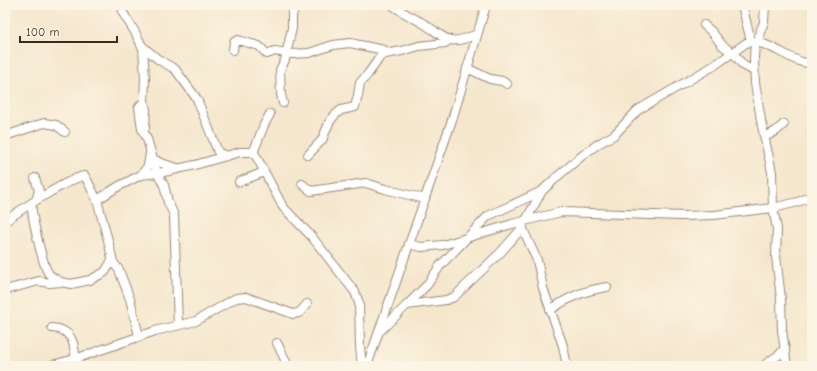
<svg xmlns="http://www.w3.org/2000/svg" width="817" height="371" viewBox="0 0 817 371" font-family="'Comic Neue',sans-serif">
<rect width="100%" height="100%" fill="#fcf5e5"/>
<filter id="ink" filterUnits="userSpaceOnUse"><feTurbulence type="fractalNoise" baseFrequency=".025" numOctaves="2"/><feDisplacementMap in="SourceGraphic" scale="8" xChannelSelector="R" yChannelSelector="G"/><feConvolveMatrix kernelMatrix="1 2 1 2 8 2 1 2 1" color-interpolation-filters="sRGB"/></filter>
<filter id="wash" filterUnits="userSpaceOnUse"><feTurbulence type="fractalNoise" baseFrequency=".012" numOctaves="4" result="noise"/><feDisplacementMap in="SourceGraphic" scale="16" xChannelSelector="R" yChannelSelector="G"/><feGaussianBlur stdDeviation="0.9" result="paint"/><feColorMatrix in="noise" values="0 0 0 0 0 0 0 0 0 0 0 0 0 0 0 0 0 1.4 0 .05"/><feComposite in="paint" operator="in"/></filter>
<g filter="url(#wash)">
<rect width="100%" height="100%" fill="#f5e7cd"/>
</g>
<g filter="url(#ink)">
<g fill="none" stroke-linecap="round" stroke-linejoin="round">
<defs>
<g id="minor">
<path d="M122,5l1,8 12,19 8,16 2,30 -1,23 2,9 -1,18"/>
<path d="M392,5c10,7 19,12 29,17 26,15 24,26 56,12"/>
<path d="M742,5l9,36"/>
<path d="M704,25l8,7 10,13 12,9 9,11 11,6"/>
<path d="M755,42l-1,16 1,25 7,43 10,46 1,36 4,21 -1,27 5,43 1,31 5,36"/>
<path d="M758,42l2,-10 4,-10 1,-17"/>
<path d="M141,45l18,15 16,9 22,30 21,53 8,4"/>
<path d="M233,50l1,-8 4,-2 21,6 8,8 8,-3 17,3 17,-1 24,-8 17,-2 34,7 6,3"/>
<path d="M467,68l23,11 12,2 5,3"/>
<path d="M144,101l-5,6 3,22 5,10 10,34 7,12 4,17 6,13 4,110"/>
<path d="M283,103l-2,-8 -1,-25 5,-10 7,-32v-13l2,-6 5,-4"/>
<path d="M5,136l39,-13 12,2 9,7"/>
<path d="M765,137l11,-6 8,-7"/>
<path d="M253,153l11,-28 6,-11"/>
<path d="M308,155l14,-15 7,-17 5,-7 7,-6 14,-3 3,-12 2,-12 8,-9 12,-17 5,-3 17,-3 17,-5 26,-3 4,-3"/>
<path d="M153,159l8,4 16,5"/>
<path d="M141,175l7,-9 2,-13"/>
<path d="M35,178l4,13 -3,9"/>
<path d="M239,182l25,-10"/>
<path d="M302,184l9,7 55,-8 19,6 40,10"/>
<path d="M97,200l22,-14 22,-11 23,-3 31,-7 45,-13h12l3,2 28,53 29,30 43,55 4,11 1,44 2,19"/>
<path d="M32,203c-2,8 11,64 17,71 3,3 7,5 11,8"/>
<path d="M526,220l16,-29 16,-15 25,-21 15,-11 16,-9 24,-25 77,-45 31,-22c16,-6 41,15 56,19 3,1 7,0 10,0"/>
<path d="M5,222c9,-9 70,-47 80,-46l12,24 11,40 5,22 6,8 11,29 9,37"/>
<path d="M521,225l16,35 6,28 20,58 4,20"/>
<path d="M409,244l12,3 22,-2 69,-21 49,-12 122,4 31,-1 59,-7 25,-6 14,-6"/>
<path d="M5,290l34,-9 11,2 10,-1 11,2 19,-4 15,-8 7,-12"/>
<path d="M407,305l20,-20 13,-19 48,-50 54,-25"/>
<path d="M550,310c21,-14 33,-19 57,-23"/>
<path d="M52,328c19,1 23,14 23,31"/>
<path d="M381,330l26,-25 39,-5 8,-3 47,-45 22,-25"/>
<path d="M277,343l11,23"/>
<path d="M48,366l27,-7 80,-28 41,-10 40,-23 10,-1 47,17 6,-1 8,-9"/>
<path d="M367,366l85,-246 34,-115"/>
<path d="M763,366l17,-12 5,-6"/>
</g>
</defs>
<use href="#minor" stroke="#988876" stroke-width="10"/>
<use href="#minor" stroke="#fff" stroke-width="8"/>
</g>
</g>
<rect width="817" height="371" fill="none" stroke="#fcf5e5" stroke-width="20"/>
<path d="M20 36v6h97v-6" fill="none" stroke="#3b2a1e" stroke-width="2"/>
<text x="26" y="36" font-size="12" fill="#3b2a1e" stroke="#fcf5e5" stroke-width="3" paint-order="stroke">100 m</text>
</svg>
